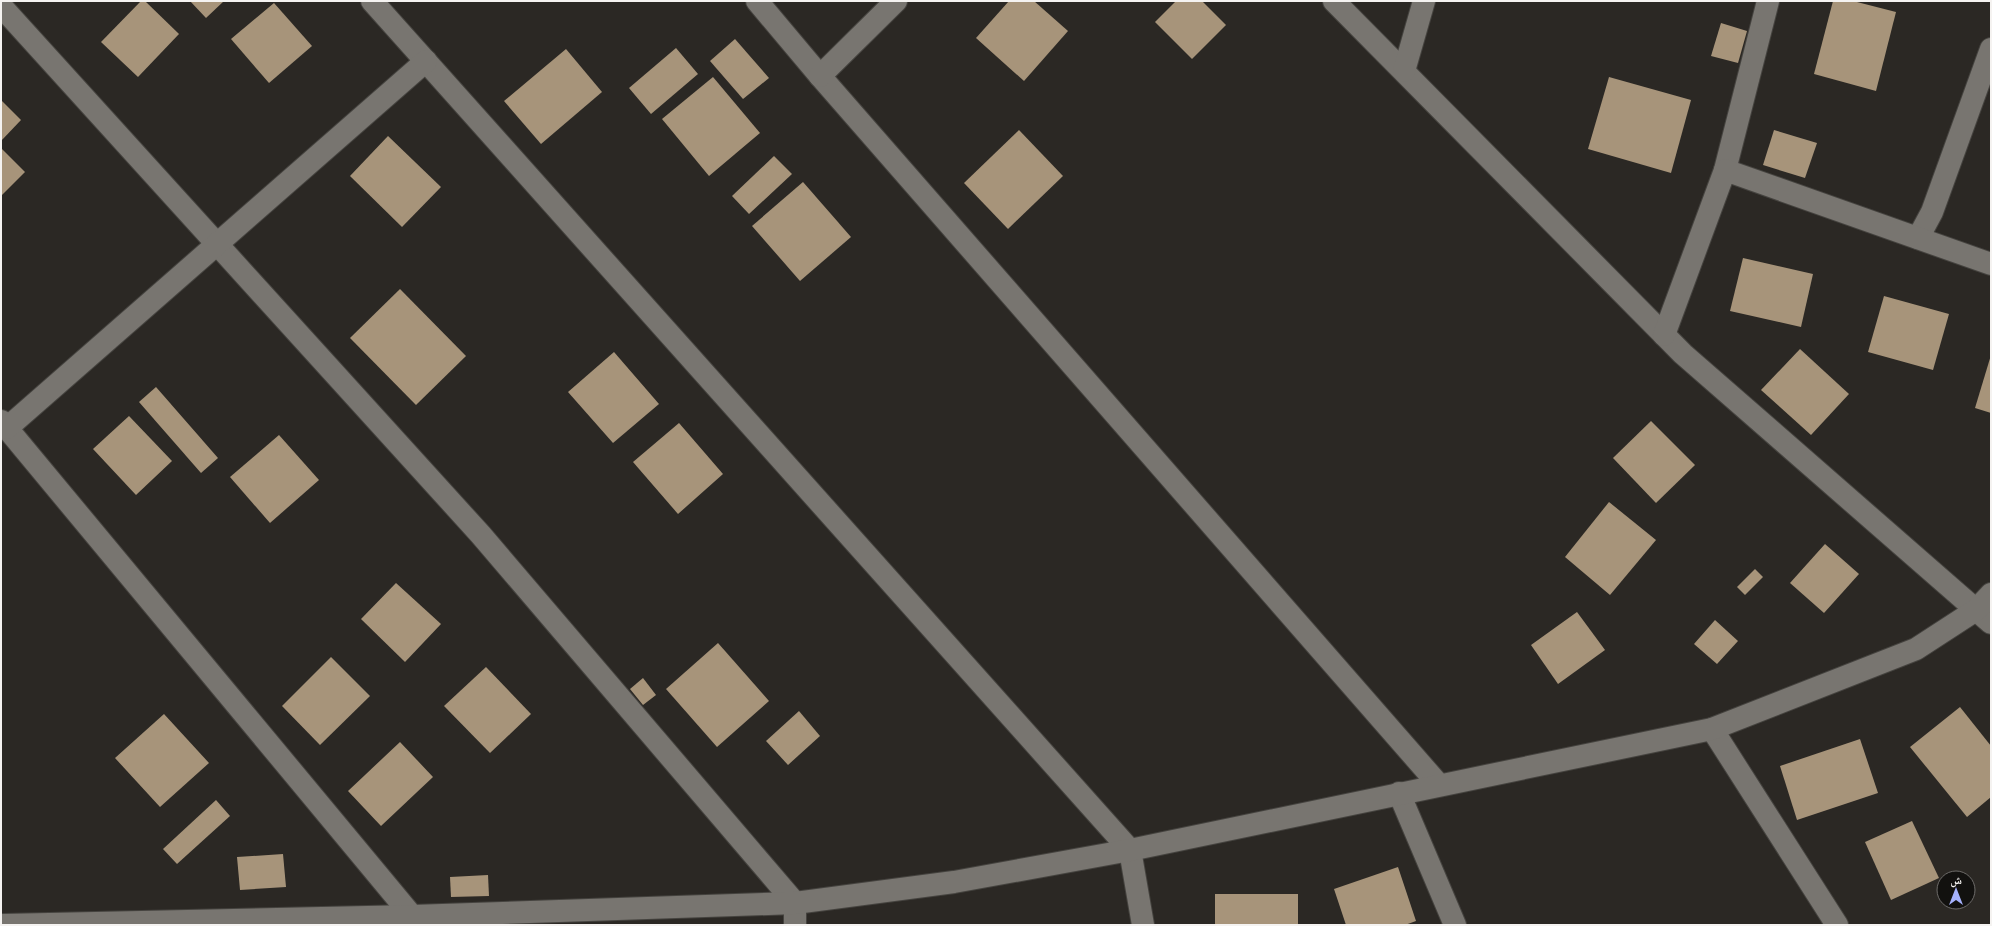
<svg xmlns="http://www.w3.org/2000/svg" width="1992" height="926" viewBox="0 0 1992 926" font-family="'Varela Round','Noto Naskh Arabic',sans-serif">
<rect width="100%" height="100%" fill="#2b2824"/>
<g fill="#a7947a">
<path d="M141,1h4l34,33 -41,43 -37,-35z"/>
<path d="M190,1h34l-18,17z"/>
<path d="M1009,1h25l34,30 -44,50 -48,-43z"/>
<path d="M1176,1h26l24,24 -34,34 -37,-37z"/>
<path d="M1833,1h20l43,11 -20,79 -62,-17z"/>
<path d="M274,3l38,43 -43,37 -38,-44z"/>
<path d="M1721,23l26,8 -9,32 -27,-7z"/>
<path d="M735,39l34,39 -26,21 -33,-38z"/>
<path d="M676,48l22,26 -47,40 -22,-26z"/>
<path d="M566,49l36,43 -61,52 -37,-43z"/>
<path d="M713,77l47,56 -51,43 -47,-57z"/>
<path d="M1609,77l82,23 -20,73 -83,-24z"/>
<path d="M1,100l20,20 -20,21z"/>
<path d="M1019,130l44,46 -55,53 -44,-46z"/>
<path d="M1774,130l43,13 -12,35 -42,-13z"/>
<path d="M388,136l53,51 -39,40 -52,-51z"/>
<path d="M1,148l24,24 -24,24z"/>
<path d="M774,156l18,18 -43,40 -17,-18z"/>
<path d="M803,182l48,55 -51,44 -48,-55z"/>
<path d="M1743,258l70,16 -12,53 -71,-16z"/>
<path d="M400,289l66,67 -50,49 -66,-67z"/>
<path d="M1884,296l65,18 -16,56 -65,-18z"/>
<path d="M1800,349l49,45 -38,41 -50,-45z"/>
<path d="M614,352l45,52 -46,39 -45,-51z"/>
<path d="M1991,355v58l-16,-5z"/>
<path d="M156,387l62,71 -17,15 -62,-71z"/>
<path d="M129,416l43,45 -36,34 -43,-46z"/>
<path d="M1651,421l44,44 -39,38 -43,-45z"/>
<path d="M679,423l44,51 -45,40 -45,-52z"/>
<path d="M279,435l40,45 -49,43 -40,-46z"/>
<path d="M1609,502l47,38 -46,55 -45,-38z"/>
<path d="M1825,544l34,30 -35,39 -34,-30z"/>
<path d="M1755,569l8,8 -18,18 -8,-8z"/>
<path d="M396,583l45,41 -36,38 -44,-43z"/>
<path d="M1577,612l28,38 -47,34 -27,-39z"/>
<path d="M1715,620l23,21 -21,23 -23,-20z"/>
<path d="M718,643l51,58 -52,46 -51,-58z"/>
<path d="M331,657l39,39 -50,49 -38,-39z"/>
<path d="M486,667l45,47 -41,39 -46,-47z"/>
<path d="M643,678l13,17 -13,10 -13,-16z"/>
<path d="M1960,707l31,39v51l-24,20 -57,-70z"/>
<path d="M799,711l21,25 -32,29 -22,-24z"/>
<path d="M164,714l45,49 -49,44 -45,-49z"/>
<path d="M1860,739l18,54 -81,27 -17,-54z"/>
<path d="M400,742l33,35 -52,49 -33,-35z"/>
<path d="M216,800l14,16 -53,48 -14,-15z"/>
<path d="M1912,821l27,57 -48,22 -26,-58z"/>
<path d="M283,854l3,33 -46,3 -3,-33z"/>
<path d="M1398,867l18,54 -11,4h-59l-12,-36z"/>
<path d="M488,875l1,21 -38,1 -1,-20z"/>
<rect x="1215" y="894" width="83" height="31"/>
</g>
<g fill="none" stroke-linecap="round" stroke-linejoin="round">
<defs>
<g id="minor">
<path d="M372,1l758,849 13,75"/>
<path d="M757,1l63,75 619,709"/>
<path d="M1334,1l349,353 308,269"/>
<path d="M1,6l480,529 314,368v22"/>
<path d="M1404,71l20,-70"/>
<path d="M820,76l76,-75"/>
<path d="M1725,170l43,-169"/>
<path d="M1918,238l14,-26 59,-163"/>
<path d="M1664,335l61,-165 266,94"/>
<path d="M1,421l411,495"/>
<path d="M7,428l419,-367"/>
<path d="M1712,729l125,196"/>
<path d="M1399,793l56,132"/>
<path d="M3,925l409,-9 383,-13 159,-21 176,-32 582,-121 204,-80 60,-39 15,-16"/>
</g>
</defs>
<use href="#minor" stroke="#45433f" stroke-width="24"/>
<use href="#minor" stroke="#787570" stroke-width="22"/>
</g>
<rect width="1992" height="926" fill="none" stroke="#f5f3f1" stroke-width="4"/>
<g transform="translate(1956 890)"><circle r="19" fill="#12110f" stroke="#6d6b69"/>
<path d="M0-3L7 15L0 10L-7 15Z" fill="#a5b1fc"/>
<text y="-6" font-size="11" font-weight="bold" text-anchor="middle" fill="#f5f3f1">ش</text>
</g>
</svg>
